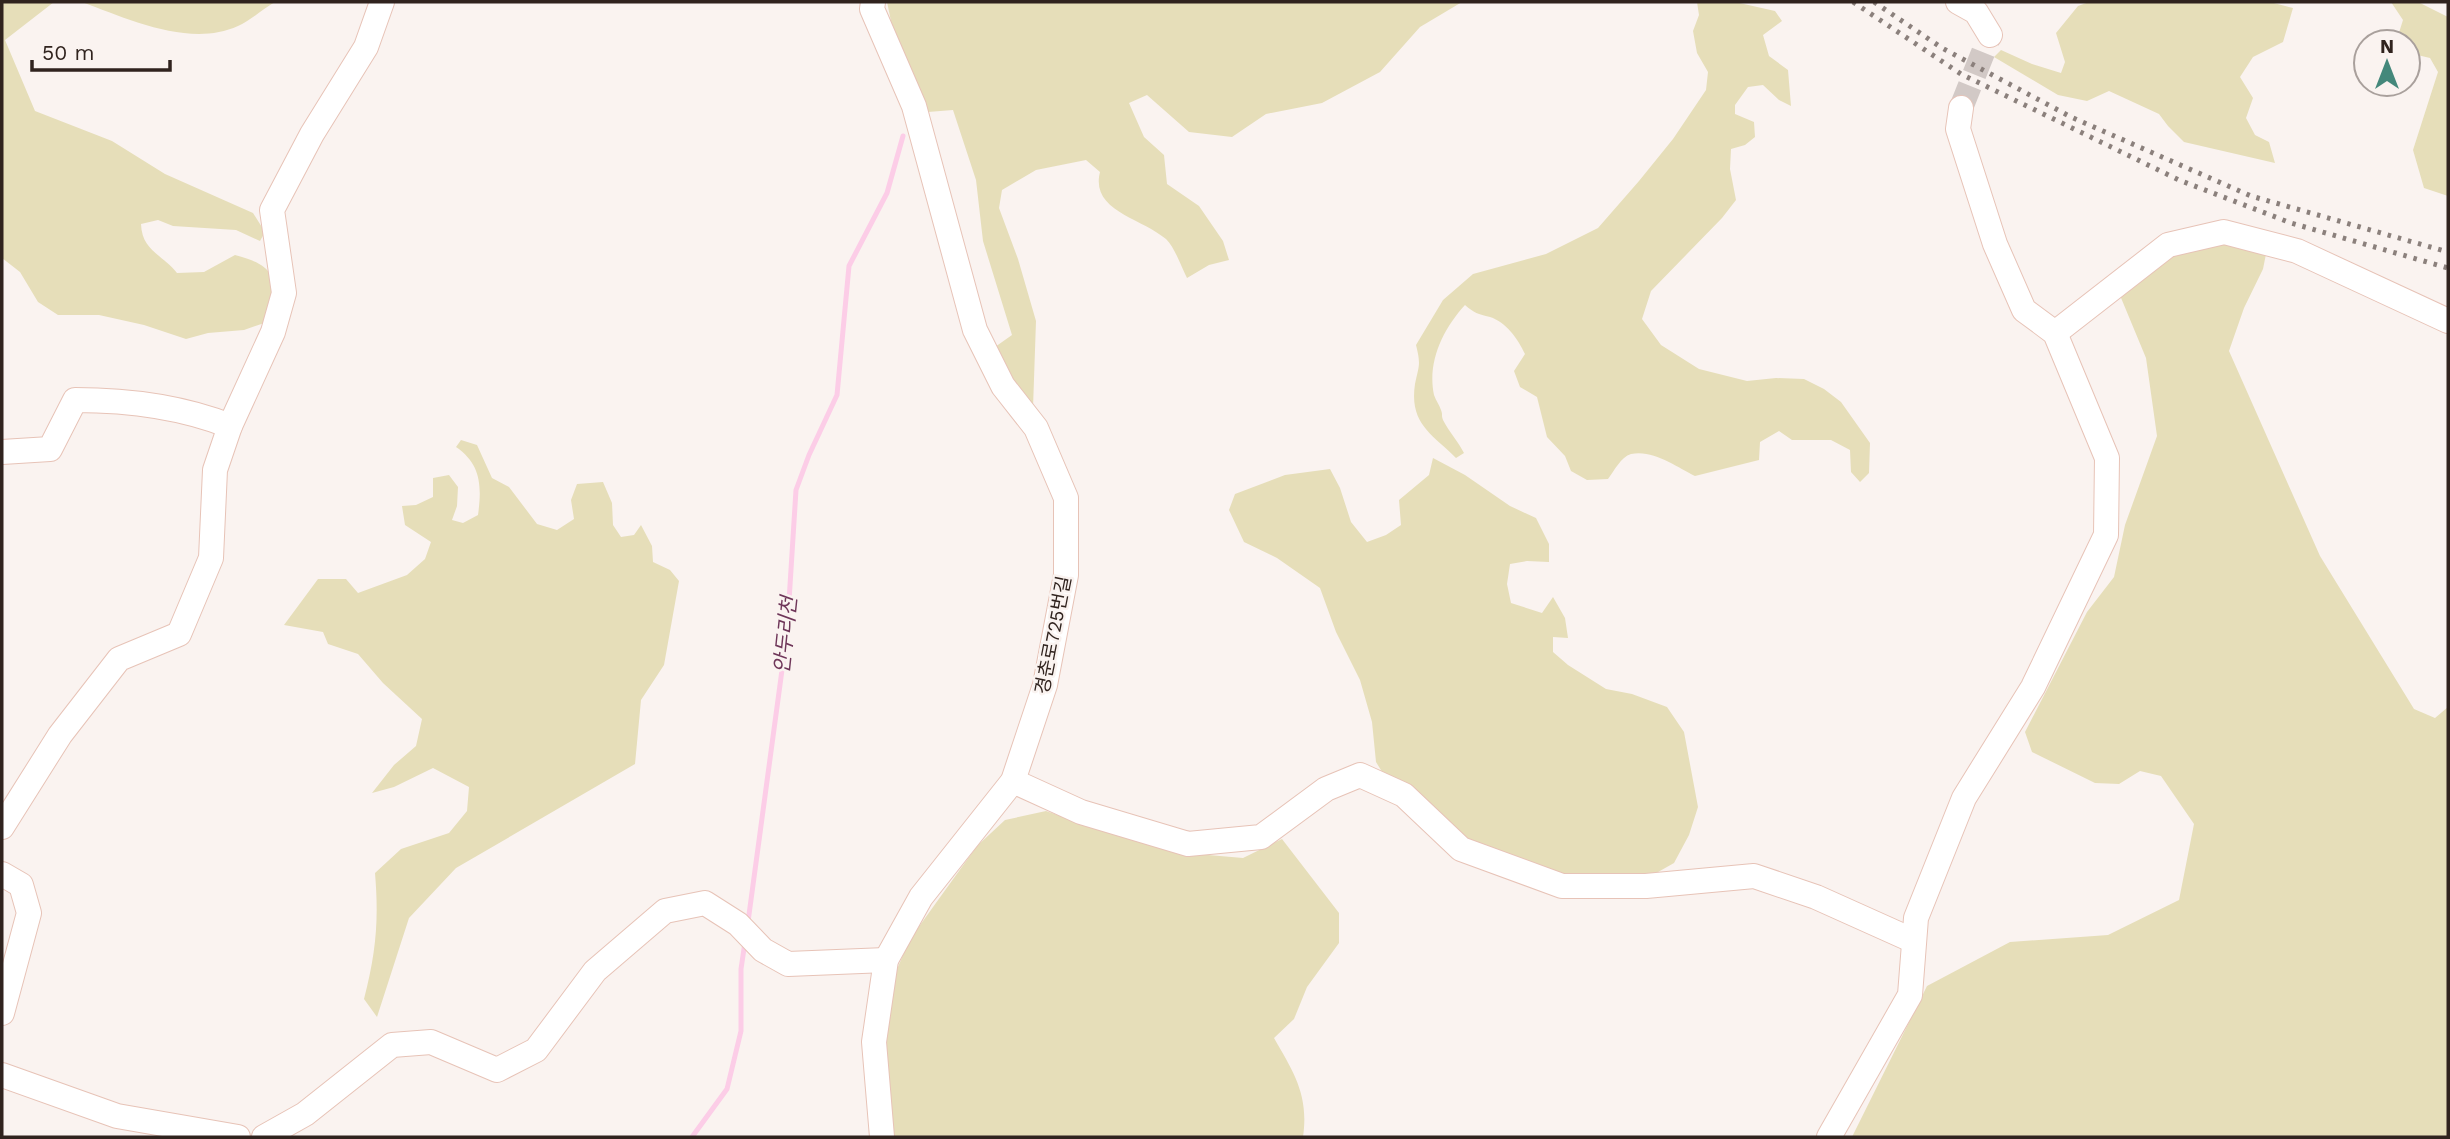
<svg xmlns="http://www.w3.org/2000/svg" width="2450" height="1139" viewBox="0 0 2450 1139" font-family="'Work Sans','Noto Sans KR',sans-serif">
<rect width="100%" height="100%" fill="#faf3f0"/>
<g fill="#e6deb9">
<path d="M2,2h52l-49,38 30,71 77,30 53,33 88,39 12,19 -5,9 -24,-11 -63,-4 -15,-6 -17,4c1,27 21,30 36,49l27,-1 31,-17c44,11 42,26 35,66l-26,9 -36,3 -22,6 -42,-14 -45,-10h-41l-20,-13 -18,-30 -18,-14z"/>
<path d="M82,2h193c-12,7 -24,18 -37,24 -48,22 -110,-7 -156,-24z"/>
<path d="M887,2h575l-42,25 -40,45 -58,31 -56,11 -34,23 -43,-5 -42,-37 -18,8 15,34 20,18 3,29 32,22 24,35 6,19 -20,5 -22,13c-6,-12 -12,-30 -21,-39 -24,-21 -76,-28 -66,-67l-14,-12 -50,10 -34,20 -3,18 19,51 18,62 -3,87 -11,-9 -27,-52 17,-12 -29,-94 -7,-61 -23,-70 -25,2 -36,-86z"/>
<path d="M1697,2h38l40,9 7,10 -19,14 6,21 19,14 3,36 -12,-6 -16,-15 -15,2 -13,18v9l19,8 1,15 -10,8 -14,4 -1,20 6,31 -14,18 -71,73 -9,28 19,26 38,24 48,12 29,-3 28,1 20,10 17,13 29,41 -1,30 -9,9 -9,-10 -1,-22 -19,-10h-39l-13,-9 -19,11 -1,18 -64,16c-18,-9 -42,-27 -64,-22 -10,3 -17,17 -23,25l-21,1 -16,-9 -6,-15 -18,-19 -10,-40 -17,-10 -6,-16 11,-17c-7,-15 -19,-32 -35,-37 -12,-3 -16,-4 -25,-12 -22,24 -38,57 -31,90 2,6 5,9 7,15 2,5 0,5 2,10 6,12 15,21 21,33l-8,5c-24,-24 -47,-34 -41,-74 4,-19 6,-19 1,-39l27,-45 30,-26 73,-20 52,-26 41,-47 34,-42 33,-49 2,-18 -11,-19 -4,-22 6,-16z"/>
<path d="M2089,2h181l23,6 -10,34 -30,15 -13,20 13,21 -7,20 9,17 14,7 6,21 -91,-21 -16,-16 -9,-12 -50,-23 -22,10 -29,-6 -64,-38 7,-7 31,14 29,9 4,-11 -9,-29 22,-27z"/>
<path d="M2391,2h27l30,15v179l-24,-8 -11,-38 25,-78 -8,-14 -21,-5 -1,-11h-8l-3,-3 6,-19z"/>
<path d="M2221,244l46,5 -4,20 -19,39 -15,43 91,205 94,153 21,9 13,-11v430h-596l75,-151 83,-44 98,-7 71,-35 15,-76 -33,-48 -21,-5 -21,13 -24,-1 -63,-31 -7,-20 62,-120 27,-35 11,-52 32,-89 -11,-78 -27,-65 41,-35z"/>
<path d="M461,440l16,5 15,33 17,9 28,37 20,6 17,-11 -3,-19 6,-16 26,-2 9,21 1,22 8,12 13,-2 7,-10 11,21 1,16 17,8 9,11 -15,84 -23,35 -6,64 -179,104 -47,50 -32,99 -13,-18c12,-47 15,-78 11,-126l26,-24 48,-16 18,-22 2,-24 -36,-19 -39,19 -22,6 22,-28 22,-19 6,-27 -39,-36 -25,-29 -30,-10 -5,-12 -39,-7 34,-46h28l12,14 49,-18 18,-16 6,-17 -26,-17 -3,-19 14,-1 17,-8v-19l16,-3 9,12 -1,19 -5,14 11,3 15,-8c4,-29 3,-51 -22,-68z"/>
<path d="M1433,458l32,17 45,31 26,12 13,26v18l-22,-1 -17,3 -3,20 4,19 31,10 11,-16 12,21 3,20 -15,-1v15l15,13 38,24 26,5 35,13 17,25 14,75 -9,28 -15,28 -23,13 -53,4 -50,-8 -77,-24 -87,-73 -8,-13 -4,-40 -12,-42 -24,-48 -16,-44 -43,-30 -33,-16 -15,-32 6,-16 50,-19 45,-6 10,19 11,34 16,20 19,-7 15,-10 -2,-25 30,-25z"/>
<path d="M1046,811l49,17 79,24 69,6 39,-19 57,74v30l-32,44 -13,32 -20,19c20,35 35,57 29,99h-414l-5,-79 10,-82 16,-37 67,-93 28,-26z"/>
</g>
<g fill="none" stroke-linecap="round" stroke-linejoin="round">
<g stroke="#fccde7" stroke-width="5">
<path d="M748,922l39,-289 9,-143 13,-35 28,-60 12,-129 38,-73 16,-57"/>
<path d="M692,1137l35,-48 14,-58v-62l4,-27"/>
</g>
<path stroke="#d2c9c6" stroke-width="24" stroke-dasharray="24 12" stroke-linecap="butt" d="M1961,108l29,-73"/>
<defs>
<g id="minor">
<path d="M873,2l-1,7 42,97 61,224 28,56 33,42 30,70v77l-21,110 -32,96 -92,116 -35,63 -12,82 8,95"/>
<path d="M1958,2l18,10 14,23"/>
<path d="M2055,333l113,-88 56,-13 73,19 151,70"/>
<path d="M2,452l48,-3 25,-49c51,0 107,7 155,26"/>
<path d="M1013,781l68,31 107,32 73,-7 65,-48 34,-14 44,20 57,54 101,37h84l108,-10 62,21 98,44"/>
<path d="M2,827l58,-92 59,-76 60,-25 32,-76 4,-88 15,-44 43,-94 11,-39 -12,-83 40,-76 54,-87 16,-45"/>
<path d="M2,874l19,11 8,28 -27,100"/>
<path d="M2,1075l115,41 121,21"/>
<path d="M264,1137l41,-23 87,-69 39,-3 66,28 39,-20 59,-79 70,-60 40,-8 33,21 25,26 25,14 98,-4"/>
<path d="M1829,1137l81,-142 6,-77 48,-120 69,-111 73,-152 1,-77 -52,-125 -31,-23 -29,-66 -37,-115 3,-21"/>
</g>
</defs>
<use href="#minor" stroke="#e7c3b7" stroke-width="26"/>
<use href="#minor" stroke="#fff" stroke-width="24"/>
<g stroke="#8b807c" stroke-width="5" stroke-dasharray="3.5 7" stroke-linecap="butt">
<path d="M1853,2l108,72 218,106 112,43 157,45"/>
<path d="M1874,2l68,46 129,69 180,79 197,56"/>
</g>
</g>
<g text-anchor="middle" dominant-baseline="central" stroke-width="5" stroke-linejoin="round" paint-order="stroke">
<g font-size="19" fill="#30231e" stroke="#faf3f0">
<text transform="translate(1053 635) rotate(-79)">경춘로725번길</text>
</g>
<g font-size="21" font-style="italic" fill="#6f3659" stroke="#faf3f0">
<text transform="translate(785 635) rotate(-84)">안두리천</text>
</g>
</g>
<rect width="2450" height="1139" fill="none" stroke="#30231e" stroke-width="7"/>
<g transform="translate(2387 63)"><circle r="33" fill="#faf3f0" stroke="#a9a09c" stroke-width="2"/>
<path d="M0-5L12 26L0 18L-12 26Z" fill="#44887b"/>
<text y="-10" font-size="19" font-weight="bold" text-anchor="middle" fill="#30231e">N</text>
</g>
<path d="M32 60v10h138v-10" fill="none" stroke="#30231e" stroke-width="3.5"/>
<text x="42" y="60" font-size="21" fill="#30231e" stroke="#faf3f0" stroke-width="5" paint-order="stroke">50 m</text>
</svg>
